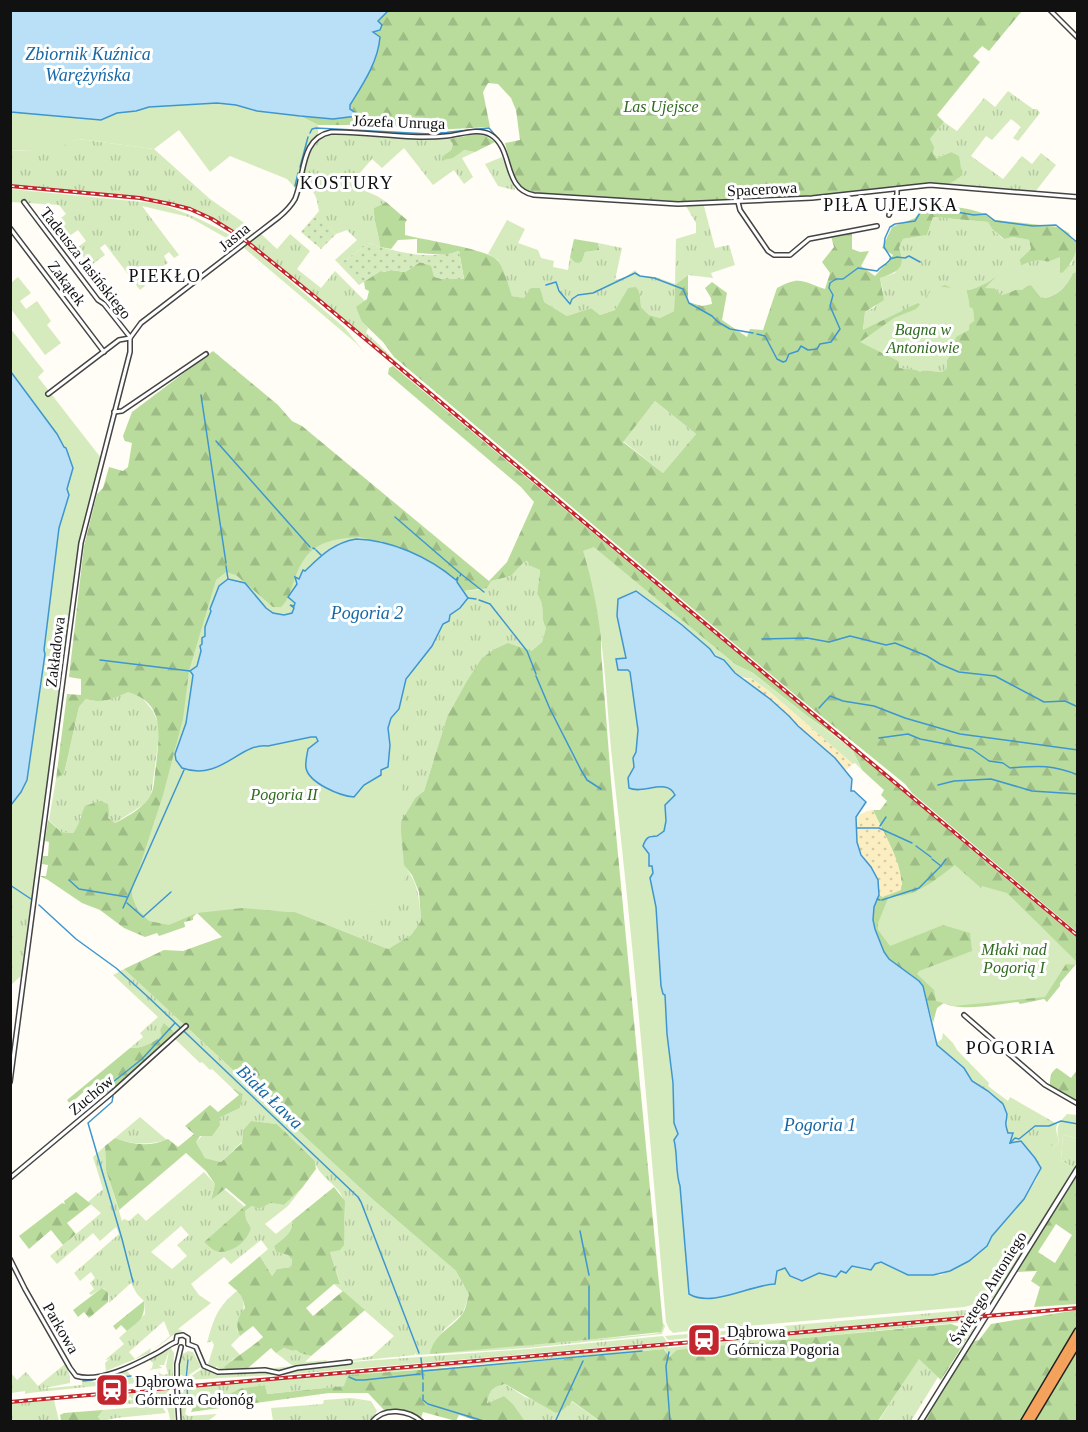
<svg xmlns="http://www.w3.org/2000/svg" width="1088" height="1432" viewBox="0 0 1088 1432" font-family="Georgia,serif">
<defs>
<pattern id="grass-tufts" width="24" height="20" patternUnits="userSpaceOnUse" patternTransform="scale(1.5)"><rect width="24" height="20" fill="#d5ebbd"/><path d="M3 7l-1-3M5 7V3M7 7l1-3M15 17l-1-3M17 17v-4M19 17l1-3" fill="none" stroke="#b6c8a1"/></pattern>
<pattern id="forest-firs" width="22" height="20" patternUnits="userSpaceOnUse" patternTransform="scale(1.5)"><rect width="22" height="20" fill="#b9dc9c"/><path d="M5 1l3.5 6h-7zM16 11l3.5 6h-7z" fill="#9ebc85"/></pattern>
<pattern id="sand-dots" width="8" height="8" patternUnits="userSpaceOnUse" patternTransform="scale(1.5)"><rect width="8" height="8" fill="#fbeec1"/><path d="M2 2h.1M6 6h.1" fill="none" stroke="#d6cba5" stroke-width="1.8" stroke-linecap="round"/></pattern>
<pattern id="garden-dots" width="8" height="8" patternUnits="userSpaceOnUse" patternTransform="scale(1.5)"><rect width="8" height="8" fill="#d5ebbd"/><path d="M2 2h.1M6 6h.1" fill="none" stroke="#b6c8a1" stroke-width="1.8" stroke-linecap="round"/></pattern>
</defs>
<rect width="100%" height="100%" fill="#fffdf5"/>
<g fill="url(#grass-tufts)" fill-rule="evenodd">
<path d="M1008,91l25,18h4l3,4 -22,28 -5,-3 8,-11 -10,-8 -19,21 -6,-4 -15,20 32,23 19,-23 10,8 9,-11 15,12 -21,27 -88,-8 12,-6 -8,-26 -14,6 -4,-5 -3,-14 14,-17 13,9 27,-33 11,9z"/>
<path d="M332,135l117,4 4,5 -2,6 -4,3 17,-3 11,2 -13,6 11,19 -9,7 -10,-14 -21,15 -29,-37 -22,20 -10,-9 -21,24c11,8 24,10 35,19l-12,6c-1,14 5,25 6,39l-10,-4 -31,21 -4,-4 22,-20 -10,-10 -11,4 -12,-11 -10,-6 5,-6c-2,-13 -4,-23 -18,-26 6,-21 7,-45 31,-50z"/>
<path d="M78,139l76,10 56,50 40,28 5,6 -8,7 -37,-23 -31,-13 -34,-6 -134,-13 -1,-35c26,2 45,-1 68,-11z"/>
<path d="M502,157l13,32 -1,1 -16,-4 -13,-22z"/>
<path d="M10,189l143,14c29,6 53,19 79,33l-4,3 -39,-22 -47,-11 37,49 -5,3 -5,-6 -5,4 4,7 -16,10 2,3 -5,4 -10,-13 -5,3 11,16 -5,4 -35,-46 -5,4 5,7 -15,11 -13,-18 9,-7 -8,-11 -10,7 -12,-15 10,-8 -7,-9 -48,-3z"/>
<path d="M686,206h18l11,42 14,-3 6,20 -24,8 2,5 -25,-3 -13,10 -1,26 -14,7 -11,-3 -8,-8 -1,-12 -12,-7 -13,22 -15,5 -9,-7 -24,8 -23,-14 -32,-6 -14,-36 -10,-6 19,-34 18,9 -7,14 20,7 3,8 13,3 -1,6 15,3 2,-13 4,5 8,-1 3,-9 14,-2 -1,-7 24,5 -7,32 11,-3 9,-7 5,6 16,1 19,7 1,-45 20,-6v-10z"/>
<path d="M933,217l55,5 4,7 11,10 10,-2 16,3 2,9c-13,13 -45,38 -63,41 -4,1 -10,-1 -15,-1l13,16 7,4 1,12c-15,12 -28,26 -27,47l-5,4 -43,-4 -36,-37 2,-19 10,-5 8,-16 -3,-13 15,-5 7,-16 -3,-9 4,-9 24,-4z"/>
<path d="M261,234l16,15 13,-15 20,17 -13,18 24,19 14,-17 30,30 -6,5 3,16 6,6 -2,5c14,11 24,24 38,36l-154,-126z"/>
<path d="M248,245l97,83 20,25 -9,-10 -112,-95z"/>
<path d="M1077,247v25l-4,1c-6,13 -15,23 -30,25l-6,-8 -13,-4 -11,6 -13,3 -4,-5 -1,-5 34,-25 14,-1 28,6z"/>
<path d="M655,401l41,33 -33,39 -40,-32z"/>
<path d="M528,561l4,5 8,4 -3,24c10,13 2,22 9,34l-4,14 -95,75 -23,74 -8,6 -13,67c16,19 16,34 18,57l-10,14 -23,14 -103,-41 105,-163 25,-78 17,-21 10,-18 26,-30 -4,-7 14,-1 13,-9 20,-5 12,-13z"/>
<path d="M128,691l12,4 13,16 7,17 -9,68 -8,9 -28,18 -8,-5 -27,-2v9l-7,8 -12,-1 -12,-12 7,-41 8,-5 15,-67 7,-8c17,5 27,0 42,-8z"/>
<path d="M11,889l22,15 -10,70 -12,11z"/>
<path d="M124,969l246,228 86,74 13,24 -6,18 -18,16 -14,19 110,-4 111,-10 6,-1 5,-10 2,3 -3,8 -134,14 -111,7 -2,-2v2l-72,7 4,-4 3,2 22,-4 22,-20 -60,-52 6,-1 -10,-31 13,-7c0,-13 4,-30 1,-43 -3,-17 -26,-24 -29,-41l-38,-37 -26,-3 -8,9 -1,12 -21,20 -16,-4 -9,-16 23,-24 21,-10 3,-14 -11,-6 -20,-19 -2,1 -8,-8 -2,1 -25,-24 3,-3 -13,-12 -5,6 1,6c-8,7 -21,13 -31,12l13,-11 -3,-4 18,-16 -45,-42z"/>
<path d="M943,1033l10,10 4,7 32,33 -1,3 20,15 2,-4 47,27 -1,6 3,12 -6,6 -15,-9 3,29 -6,-10 -25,-15 3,-10h-5c-2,-7 -5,-8 -1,-15l-9,-17 -10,-10 -16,-10 -10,-15 -25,-21 -1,-2 6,-4z"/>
<path d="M140,1117l27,23c-19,5 -34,5 -52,-2z"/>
<path d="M1063,1135l14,3v26l-3,5 -13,-9z"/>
<path d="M105,1146l1,24 16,51 2,-2 5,2 9,-8 8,8 58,-49 11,12 -4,15 13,-10 21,18 -41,35 18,10c14,-5 25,-10 29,-24l-5,-9 -1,-8 7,-5 7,3 12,-6 13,2 18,-17 -14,18 -23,18 11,10 16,-13c2,11 -9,18 -18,25l2,6 12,3 4,5 -1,7 -14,2 -5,7 -12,-20 8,-7 -7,-9 -30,24 -7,-7 -33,27 8,11 12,8 -33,26 5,2 -7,2 -24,18 18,-15 -6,-15 -35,31 6,7 16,-11 -1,5 -44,18 -1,-8 4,-4 -4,1 19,-16 -5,-6 26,-24 -1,-13 -7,-7 -6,-11 -22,20 -1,-11 -5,-4 -12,7 -2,-2 5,-4 -4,-6 5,-5 -4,-6 -11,9 -6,-8 45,-39 -3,-7 -16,14 -7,-8 -36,31 -7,-8 51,-43 -13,-11 15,-13 -10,-32zM181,1226l8,9 -12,10 10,11 -15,13 -21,-17z"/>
<path d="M238,1290c10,14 5,24 -1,39l3,7 -9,9 9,10 -8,5 -6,9h22l-27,2 -4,-2 1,-3 -3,2 -7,-4 6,-19 -2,-4 -5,2c7,-25 10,-36 31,-53z"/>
<path d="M987,1304l3,1 -7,9 -249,22 -1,-2 -65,6 -3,-4 279,-24 31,-3z"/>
<path d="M981,1318l-1,3 -4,3 -2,-3 -190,19 -111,14 -5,3 -3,-8 -316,26 -4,11 -79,8 -1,-9 -23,3 -16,8 -31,4 -8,6 -2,8 3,2 29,-2 -9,7h-27l-2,-29 4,1 1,-4h2l2,14 -1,-14 3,-2 477,-42 1,3 66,-7v-2z"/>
<path d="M663,1336l4,6 -375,32 -105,6 2,-20 -1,-1 -3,21h-2l-1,-5h-4l3,-20 7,-4 5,1 8,15 -12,8 1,2 13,-9 10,5 9,1 41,-3 15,2 19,-4 46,-5 8,1v-3l177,-13z"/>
<path d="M170,1347l4,6 -1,23 -4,1v3l-41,4v-3h-20l1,-5 17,-7 6,9 26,-3v-3l5,3 5,-1 -2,-8 3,-15 -5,14h-5l3,3 -13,2 3,-2 1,-5 -5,-4z"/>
<path d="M284,1348l9,3 3,-1 4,3 11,3 -6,6 22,-2 -3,4 -49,7 -1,-3 19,-2 -17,-13z"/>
<path d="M919,1358l19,19 -27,44 -33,1z"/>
<path d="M65,1364l5,12v7l-30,6 42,-4v-6l11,-1 -3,1 3,3h13v3l-77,8 -4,1v-3l-14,2v-20l6,7 9,-8 12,14z"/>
<path d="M505,1384l20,13 38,13 8,-9 29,20h-75l-12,-17 -9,-8 -18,7c3,-13 7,-16 19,-19z"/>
<path d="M169,1390v4h5l1,27h-5c0,-10 -6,-17 -7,-27l-3,1v8l-35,1v-4h7l-1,-3 -7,1 5,-2v-2z"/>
<path d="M351,1398l20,3 6,10 -5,8 -6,2h-93l-2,-13 52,-4 1,-4z"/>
<path d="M54,1400l5,21h-48v-17z"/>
<path d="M161,1405l5,8 -50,5 -13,3 -5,-4 5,-7z"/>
</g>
<g fill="url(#forest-firs)" fill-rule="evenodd">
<path d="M388,11h634l-33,40 -7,-5 -9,10 7,6 -43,53 7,7 -14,17 4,8 -1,6 4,5 14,-6 8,4 3,19c-4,4 -10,8 -16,9 -9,1 -19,-2 -28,0 -54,6 -107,13 -161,15l-1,-5h-9l-1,-3h-10l-1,9 -75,2 -134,-10c-14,-13 -16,-31 -21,-49l15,-3 -4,-30 -5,-12 -13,-14 -10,-1 -5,9 7,35 -56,3 -65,-5h-51l-18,-9 33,3 18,-8 -1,-6 19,-32 4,-41 5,-11z"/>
<path d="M477,134l9,2 9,6 -20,10 -11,-2 -11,8 -10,2 -1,-3 9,-7 2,-6 -4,-5z"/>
<path d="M386,202l21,18 -2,3v12c18,5 85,14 93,26 7,10 10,24 14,35l12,2 7,-10h9l4,14 23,14 24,-8 9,7 15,-5 13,-22 8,-1 4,8 1,12 8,8 11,3 14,-7 1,-26 13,-10v27l14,4 10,-2 -1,-6 -6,-10 7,-6 15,11 -5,27 25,17 3,-8 13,1 14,-42c23,-13 26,-6 48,1l5,-16 -8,-11 12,-15 -3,-11 21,-4v17l8,3 9,-1 -8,15 14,10 18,-21 -11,-7 10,-21 23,-9 10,-13c22,1 53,2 70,15l64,7 10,6 4,7 4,2c0,12 -6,23 -15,31l-8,-3 -3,-7c-22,-10 -39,10 -56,22l1,5 5,5c10,-2 19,-8 30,-10l13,13c14,-2 23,-12 29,-25l4,-1v660l-165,-139 -7,-9 -111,-90 -400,-337 -11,-15 -21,-20 -6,-15 11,-8 2,-8 -4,-2 -1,-8 18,-11 1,2 8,-2 14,2 15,-10 11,3 10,14h23l-5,-28 -12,4 -30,-2v-14l-19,1 -7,9 -11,-2c-1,-14 -7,-26 -6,-39zM933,217l55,5 4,7 12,10 9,-2 16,3 2,9c-13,13 -45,38 -63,41 -8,2 -17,-2 -23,-5l-13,5 -7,7 9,14 32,-6 7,4 1,12c-19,15 -28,22 -27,47l-5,4 -43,-4 -1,-10 28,-49 -8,-6 -55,27 2,-18 19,-12 -4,-22c17,-6 27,-10 19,-30l4,-9 24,-4zM655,401l41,33 -33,39 -40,-31z"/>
<path d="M574,239l24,4 1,7 -14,2 -3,9 -3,2 -5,-1 -4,-5z"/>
<path d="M213,351l65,54 14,16 10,5 187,155 18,-19 27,-60 -13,-15 -133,-113 1,-6 4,-2 451,376 -37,-26 -54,-43 -17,-8 -142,-117 -10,3 10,33 7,41v26l10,130 52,544 -2,7 -74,8 -157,14c3,-20 24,-27 33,-41 3,-4 4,-13 6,-18l-13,-24 -86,-74 -246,-228 40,-19 19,1 39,-14 -25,-24 -4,4v3l-9,2 1,5 -26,9 -2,-3 -12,4 -21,-9 -24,-18 -18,-7 -34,-23 -8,-4h6l2,-11 -6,-1 1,-8h5l1,-14 -4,-1 3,-21 13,12 12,1c7,-8 7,-17 12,-27l15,-5 8,3 1,8 -1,6 7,5c12,-6 26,-14 34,-25 6,-8 5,-22 7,-32 3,-31 10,-63 -28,-74 -15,7 -25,12 -42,7l-7,8 -15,67 -8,5 11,-85 14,1v-16l-12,-2 15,-131 13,-52 6,-6 6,-21 14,4 5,-4 4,-24 -7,-2 -2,-5 9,-24zM381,541l46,20 29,19 2,-2 -1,3 7,10 23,-3 4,-7 20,-5 12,-13 4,-2 4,5 9,4 -3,24c10,14 2,22 9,34l-4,14 -11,9 -23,-8 -13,6 -13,9 -15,23 -20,36 -23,74 -8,6 -17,28 4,39 9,11 7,17 2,29 -10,14 -23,14 -103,-41 8,-309 5,-15z"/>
<path d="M852,749l225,189v25l-17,20v3l-13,16 -3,-3 -24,5 -2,-2c-18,2 -58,10 -74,1l-7,5 -4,15 -10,-37 -34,-27 -5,-7 -9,-23 -2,-9 1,-13 5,-12 4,2 19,-12c-3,-26 -18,-51 -29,-75h7l7,-9 -6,-6 3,-5 -22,-20z"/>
<path d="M164,1023l12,11 -69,61 -10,-15 -27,24 -3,-4 63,-52c10,1 23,-5 31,-12l-1,-6z"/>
<path d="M1057,1068l14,10 6,-8v31l-27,-15c0,-8 0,-14 7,-18z"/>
<path d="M232,1088l11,6 -3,14 -21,10 1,7 -8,11h-12l-4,6 9,16 16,4 21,-19 1,-13 8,-9 26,3 38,37 1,8 -14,19 -18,17 -13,-2 -12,6 -7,-3 -7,5 1,8 5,9c-3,12 -16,23 -30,24 -7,0 -12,-6 -17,-10l42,-37 -20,-17 -15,12 4,-16 -9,-13 -20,-18 -67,57 -13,-40 -1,-24 10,-8c17,7 36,9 53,1l10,8 16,-13 -9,-8 25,-21 8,7 21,-17z"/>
<path d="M1077,1172v132l-43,3 6,-20 -9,-6 6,-10 -20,1zM1056,1224l16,11 -17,28 -17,-11z"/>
<path d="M334,1187l11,14 -1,44 -4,5 -10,2 10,32h-6l-28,24 7,8 30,-25 22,19 -54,46 -11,-3 -4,-3 -3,1 -9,-3 -8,5 -5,-5 -23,20 -22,1 -2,-2c13,-11 26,-18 39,-30l-10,-11 -13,10c-5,-11 -3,-18 5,-28 -3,-16 -6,-15 -17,-25l32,-27 12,20 5,-7 14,-2 1,-7 -4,-5 -12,-3 -2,-6c9,-7 20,-14 18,-25z"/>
<path d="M76,1192l15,12 -24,19 9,11 -13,11 -12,-15 -22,19 -10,-13 43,-33 3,1 -1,-3z"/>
<path d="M102,1288l6,4v10l-19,16 -5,-6 -6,5 -5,-7z"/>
<path d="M144,1301c1,18 -4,19 -17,30l-6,-6 -5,5 -3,-4z"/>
<path d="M1077,1310v15l-56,96 -99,1 49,-80 8,-2 12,-16z"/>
<path d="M951,1324l12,4 10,1 -32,51 -22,-21 -41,62h-278l-28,-20 -9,9 -7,3 -51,-29c-12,3 -16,6 -18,19l17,-7 9,8 12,17h-47l-19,-6 -3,6 -33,-9 -2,6 -7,-5 -30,-3 -16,-17h-39l-138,19 4,-9 5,-4 25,-3 17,-8 23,-3 2,9 77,-8 4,-11 192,-14 124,-12 5,8 8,-7 10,-1z"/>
<path d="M1077,1347v74l-43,1z"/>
<path d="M103,1410l-5,7 4,4h-41l-1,-6 4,-2z"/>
</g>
<g fill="url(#sand-dots)">
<path d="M751,678l19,14 83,72 -8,7 -10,-13 -37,-32 -9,-10 -45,-37z"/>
<path d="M873,810c10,22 32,56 28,80l-18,7 -4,-2v-8l-8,-20 -13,-18 -2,-32 11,-6z"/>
</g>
<g fill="#d5ebbd">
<path d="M217,103l19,2 21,6 43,5 18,9v9c-16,14 -17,36 -22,55l-9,-10 -57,-23 -20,16 -31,-42 -25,19 -76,-10 -20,9 -22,3 -25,-1 -1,-38 91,8 16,-7 19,-2 13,-4z"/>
<path d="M1019,257l4,14 37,-14v31l-19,10 -11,-14 -8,6 -37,-2 24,-25z"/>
<path d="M18,277l13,16 -11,8 6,8 11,-8 14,20 -4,4 14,18 -16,12 -34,-46v-26z"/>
<path d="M933,286l33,3c5,14 4,28 3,41l-13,7 -4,16 -6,9 -7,1 -19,9 -60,-30 34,-24 22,-9 11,-12z"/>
<path d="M10,328l34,43 -6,6 63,81 -21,86 -47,360 -23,-15z"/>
<path d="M360,537l32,8 19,8 19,12 35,29 3,14 -29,27 -12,17 -22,48 -3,30 -1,101 4,45 -6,21 -16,12 -29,4 -67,-1 -44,-4 -46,5 -28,12 -20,-4 -12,-12 -5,-13v-6l31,-95 20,-76 6,-48 27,-91 10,-8 10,3 37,32h8c8,-8 10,-18 14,-29 12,-34 31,-39 65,-41z"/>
<path d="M594,547l142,118 17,8 54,43 45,33 10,21 -7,-7 -2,1 -83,-72 -19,-14c-6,1 -12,-2 -16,-6 -23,-21 -47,-42 -73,-60 -9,-7 -16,-15 -26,-21l-12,5 -6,4 -1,16 9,42 -10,1 2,11h10l2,2 7,43v31l-3,12 5,33c12,-2 30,-10 36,4l-2,4 -7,5v17l-2,10 -7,6 -6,-2 -8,12 6,7v12h3l1,7 -3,5 6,29 5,79 2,8 2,1 2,39 6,49 1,40 4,11 -4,6c4,16 1,31 6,46l8,99 22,13 48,-10 8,-4 5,1 6,-14 8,-3 5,8 9,5 20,-8 14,4 19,-11 14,4 6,-1 3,-5 6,-2 27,13h33l40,-23 6,-6 5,-10 32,-37 12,-19 5,-12 -4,-30h10l6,10 6,-6c-3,-14 -2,-18 8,-28l10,1v23l-14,-3 -2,25 13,9 -81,129c-11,1 -18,7 -29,9l-285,25 -6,1 -4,-4 -3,-7c-16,-183 -31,-363 -52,-546 -9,-76 -8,-152 -31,-225z"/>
<path d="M955,865l26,23 1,-2 25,7 70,69v3l-11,-1 -21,33 -91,9 -18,-5 -2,-11 -17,-16 2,-3 53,-20 -2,-18 -27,-8 -53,21 -12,-16v-7l11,-27c25,3 47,-17 66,-31z"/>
</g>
<g fill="url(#garden-dots)">
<path d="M314,217l11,6 11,11 -15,15 -20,-17z"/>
<path d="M370,243c25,10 63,17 89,8l5,28h-23l-7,-2 -3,-11 -11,-4 -15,10 -14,-2 -8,2 -2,-1 -22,14 -20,-21z"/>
</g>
<g fill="#b9e0f7" stroke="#3f96cf" stroke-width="1.5">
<path d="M10,11l1,-1 377,1 -10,10 4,4 -2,5 -7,2 7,5c-2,25 -17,47 -30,68v4l7,5v2l-24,3 -33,-3 -43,-5 -21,-6 -19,-2 -68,4 -13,4 -19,2 -16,7 -90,-8z"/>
<path d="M11,372l46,62 7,13 2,1 7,20 -6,21 2,6 -10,33 -15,122 1,4 -18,126 -6,12 -10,13z"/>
<path d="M356,539c35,1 73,18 100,41l2,-3 -1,5 11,16 -8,10 -10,7 -1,6 -6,3 -11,22 -26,33 -7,30 -8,9 -3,10 2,17 -2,22 -7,3v5l-17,10 -10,12c-14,-1 -45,-14 -48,-29 -1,-6 1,-13 2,-19l10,-8 -2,-4h-5l-43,9c-28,-4 -47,36 -86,22l-6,-8 -1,-6 11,-31 7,-48 -3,-4 7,-5 4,-15 -1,-5 2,-2v-6l3,-2v-9l6,-16 -1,-2 9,-23 9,-7 17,4 21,25 7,5 11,2 8,-2 2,-5 -4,-3 4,1 1,-3 -7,-6 9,-13 -2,-7 4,2 4,-9 2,1c16,-15 28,-28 51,-32z"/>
<path d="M636,591l46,34 28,24 5,7 9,4 11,13 35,26 19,17 9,10 37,32 17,21 -1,12h3l12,11 -10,15 1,25 4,13 10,12 7,13 1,15 -5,12 -1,13 2,9 9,23 5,7 30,22 4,5 14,59 27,23 8,13 16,10 15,13 4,10c-1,14 -3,5 1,19h5l-3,10 11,-2 14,17 6,10 -17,31 -32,37 -5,10 -18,15 -19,10 -17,4h-25l-27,-13 -6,2 -4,6 -19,-4 -6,7 -5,-2 -5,6 -17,-4 -17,8 -12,-5 -5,-8 -8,3 -2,13c-25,1 -63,24 -86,10l-9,-108c-5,-15 -2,-30 -6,-46l4,-6 -4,-11 -1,-40 -6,-49 -2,-39 -2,-1 -2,-8 -5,-79 -6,-29 3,-5 -1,-7h-3v-12l-6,-8c3,-9 6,-10 14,-10l7,-5 2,-10 -1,-16 10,-10c-8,-18 -32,0 -46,-7l-1,-10 6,-11 -1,-9 3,-6 2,-22 -8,-58 -2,-2h-10l-2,-11 10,-1 -9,-42 1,-17z"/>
</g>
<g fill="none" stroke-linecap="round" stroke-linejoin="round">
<g stroke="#3f96cf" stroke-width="1.5">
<path d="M310,133l2,-4 4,-1 114,6 59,-6 12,14"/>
<path d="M300,167l8,-30"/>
<path d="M295,186l3,-13"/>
<path d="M890,259l7,-2 8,1 4,-2 11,6"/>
<path d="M546,285l10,-3 3,9 11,13 2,-5 6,-4 15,-2 42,-20 5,3 14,2 29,11 6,14 23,13 6,6 12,7 23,4"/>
<path d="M757,334l8,2 12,23 6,3 3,-1 3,-7 9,-3 3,-5 7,4 9,-1 3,-5 11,-2 9,-13 -10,-23 3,-11 -4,-7 1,-5 6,-4h7l15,-11 19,3c4,-5 11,-7 14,-13l-7,-11 1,-9 5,-11 5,-3 20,-3 8,-13 4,-1 47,8 12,-1 9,7 38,5 23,-1 22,18"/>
<path d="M201,395l25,168"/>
<path d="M216,441l94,106"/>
<path d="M395,517l66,57 -1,2"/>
<path d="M313,548l2,1"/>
<path d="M316,550l5,5"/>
<path d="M226,566l2,13"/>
<path d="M461,574l23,18"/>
<path d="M468,598l8,1"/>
<path d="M479,600l11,4 37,47 9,23"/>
<path d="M762,639l45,-1 22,4 21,-6 36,9 9,-2 32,13 13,8 19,8 36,4 49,26 21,-1 13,6"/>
<path d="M100,660l90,11"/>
<path d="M536,676l14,33 31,61 6,10 14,9"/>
<path d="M819,708l11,-12 13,5 31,5 31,12 55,16 118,16"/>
<path d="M879,738l29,-4 12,5 52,10 17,12 14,2 7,5c27,-2 41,-4 68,7"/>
<path d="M938,785l16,-4 37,-2 41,12 46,3"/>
<path d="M880,826l6,-9"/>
<path d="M857,828h22l33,15"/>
<path d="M916,846l15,11"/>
<path d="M932,859l9,7 5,-7"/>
<path d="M69,880l10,9 48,8"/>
<path d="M10,885l21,14"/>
<path d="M877,899l3,1"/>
<path d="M882,900l37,-12 22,-22"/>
<path d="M127,903l16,14 28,-25"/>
<path d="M39,905l37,34 40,29 31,28 211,201 3,5 58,151"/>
<path d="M123,908l61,-138"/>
<path d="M1010,1143l5,-5 4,1 16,-13h14l12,-5 17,3"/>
<path d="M580,1231l9,44"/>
<path d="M133,1282l-11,-43 -34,-116 24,-21 1,-6 -5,-10 34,-27 33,-36"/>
<path d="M589,1339v-53"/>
<path d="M669,1352l-3,14 4,56"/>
<path d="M421,1358l2,21"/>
<path d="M423,1371l219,-20"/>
<path d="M349,1377l7,3h8l56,-6"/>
<path d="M111,1378l20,-2"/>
<path d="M186,1380l2,-20"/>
<path d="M83,1381l10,-1"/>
<path d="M187,1388l1,15"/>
<path d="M423,1391v-8"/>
<path d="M423,1395v5l5,4 59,18"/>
<path d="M190,1421v1"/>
<path d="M555,1422l28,-61"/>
</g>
<defs>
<g id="minor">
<path d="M1050,10l28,28"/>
<path d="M24,202l74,98 6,4 26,33"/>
<path d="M738,202l2,8 28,41 6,4h16l19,-16 68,-13"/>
<path d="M889,215l8,-21v-5"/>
<path d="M10,228l94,124"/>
<path d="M48,394l71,-54 11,-2 11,-15 138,-106c6,-5 12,-11 16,-18 10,-24 5,-61 36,-67 38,-1 77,8 115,4 14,-1 32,-9 45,-1 23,14 11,54 43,60l144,9 134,-6 118,-13 148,12"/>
<path d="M114,412l8,-1 84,-57"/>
<path d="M964,1015l81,70 33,19"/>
<path d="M10,1082l71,-539 49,-191v-14"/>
<path d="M10,1178l103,-86 73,-66"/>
<path d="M10,1259l15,30 45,79 6,8c24,7 58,-11 79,-22 7,-3 13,-9 21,-12"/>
<path d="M176,1342l1,-6 6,-1 5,3v6"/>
<path d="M188,1344l8,3 8,19 14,6 47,-2 14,3 18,-5 53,-6"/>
<path d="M177,1380v-16l4,-17"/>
<path d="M177,1389l2,33"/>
<path d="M372,1422c12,-16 37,-12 50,0"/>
</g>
<path id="tertiary" d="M920,1422l158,-254"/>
<g id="motorway">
<path d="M1024,1422l54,-91"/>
<path d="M1030,1422l48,-80"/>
</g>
</defs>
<use href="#minor" stroke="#444" stroke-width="6"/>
<use href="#tertiary" stroke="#444" stroke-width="7"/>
<use href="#motorway" stroke="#222" stroke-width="9"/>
<use href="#minor" stroke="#fff" stroke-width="3"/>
<use href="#tertiary" stroke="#fff" stroke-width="4"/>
<use href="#motorway" stroke="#f5a25d" stroke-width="6"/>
<defs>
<g id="rail">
<path d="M10,186l130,12 30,6 20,5 22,10 29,18 79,64 758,635"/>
<path d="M10,1402l1068,-94"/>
</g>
</defs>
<use href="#rail" stroke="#c4262e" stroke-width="4"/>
<use href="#rail" stroke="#fff" stroke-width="1.5" stroke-dasharray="4.5" stroke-linecap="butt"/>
</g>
<defs>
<symbol id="station-square" viewBox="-11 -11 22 22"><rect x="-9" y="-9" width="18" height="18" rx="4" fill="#c4262e" stroke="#fff"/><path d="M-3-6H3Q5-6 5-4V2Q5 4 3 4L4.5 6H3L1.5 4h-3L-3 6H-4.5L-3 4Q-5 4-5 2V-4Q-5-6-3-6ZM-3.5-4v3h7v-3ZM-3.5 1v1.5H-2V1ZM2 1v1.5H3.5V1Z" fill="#fff"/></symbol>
</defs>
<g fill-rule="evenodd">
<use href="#station-square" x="685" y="1321" width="38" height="38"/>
<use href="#station-square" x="93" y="1371" width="38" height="38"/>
</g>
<g text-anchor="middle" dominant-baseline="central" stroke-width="6" stroke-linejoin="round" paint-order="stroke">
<g font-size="16" font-style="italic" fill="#2f6b1f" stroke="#fff">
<text x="661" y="106">Las Ujejsce</text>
<text x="923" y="329">Bagna w<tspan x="923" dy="18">Antoniowie</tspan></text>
<text x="284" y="794">Pogoria II</text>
<text x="1014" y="949">Młaki nad<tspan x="1014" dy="18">Pogorią I</tspan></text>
</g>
<g font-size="16" fill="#111" stroke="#fff">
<text transform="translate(399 122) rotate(2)">Józefa Unruga</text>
<text transform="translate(762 189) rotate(-3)">Spacerowa</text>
<text transform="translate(234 237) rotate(-39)">Jasna</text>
<text transform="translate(86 263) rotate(52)">Tadeusza Jasińskiego</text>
<text transform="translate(67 283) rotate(53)">Zakątek</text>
<text transform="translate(55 652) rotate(-83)">Zakładowa</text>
<text transform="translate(91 1095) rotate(-40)">Zuchów</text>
<text transform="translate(988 1288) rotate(-58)">Świętego Antoniego</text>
<text transform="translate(61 1328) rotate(60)">Parkowa</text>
</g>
<g font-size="16" fill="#111" stroke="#fff" text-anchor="start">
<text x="727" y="1331">Dąbrowa<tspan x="727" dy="18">Górnicza Pogoria</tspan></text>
<text x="135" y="1381">Dąbrowa<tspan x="135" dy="18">Górnicza Gołonóg</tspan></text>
</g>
<g font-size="18" font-style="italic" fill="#1768a6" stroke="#fff">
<text x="88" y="54">Zbiornik Kuźnica<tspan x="88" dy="21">Warężyńska</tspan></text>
<text x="367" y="613">Pogoria 2</text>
<text transform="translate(270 1097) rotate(44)">Biała Ława</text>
<text x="820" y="1125">Pogoria 1</text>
</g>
<g font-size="18" letter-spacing="1.5" fill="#111" stroke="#fff">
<text x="347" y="183">KOSTURY</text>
<text x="891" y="205">PIŁA UJEJSKA</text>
<text x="165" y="276">PIEKŁO</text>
<text x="1011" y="1048">POGORIA</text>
</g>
</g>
<rect width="1088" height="1432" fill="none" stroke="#111111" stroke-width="24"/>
</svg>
